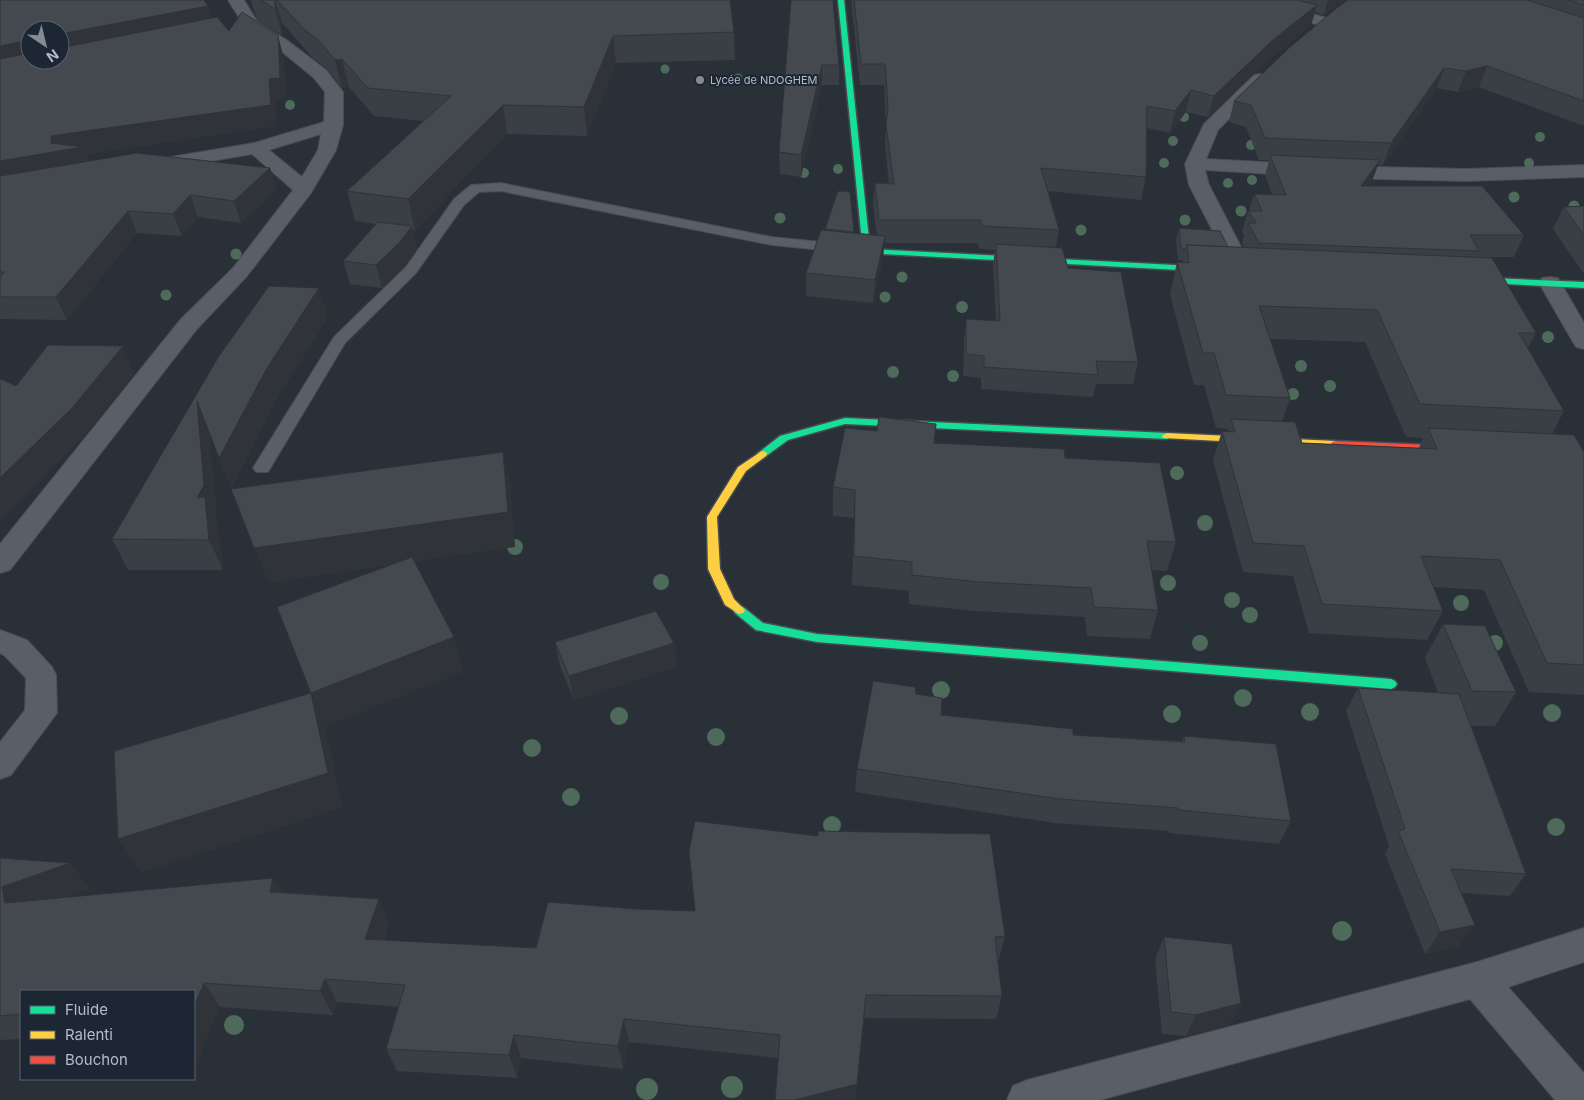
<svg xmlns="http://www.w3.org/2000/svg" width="1584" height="1100" viewBox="0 0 1584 1100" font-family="Inter,sans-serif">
<rect width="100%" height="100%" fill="#2a3038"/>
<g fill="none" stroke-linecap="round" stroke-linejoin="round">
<defs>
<path id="lane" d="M501,183l271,54 69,7 7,4 -7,4 -69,-7 -271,-54 -22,1 -15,13 -48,68 -71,70 -77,129h-12l-3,-4 81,-131 72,-70 48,-68 17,-14z"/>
<g id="street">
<path d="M228,0h16l13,21 31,20 38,29 17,22v33l-7,25 -25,43 -64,83 -50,53 -187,241 -10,3v-29l181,-225 52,-51 60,-78 -41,-36 -98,17 -7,-2 -2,-4 2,-4 107,-18 70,-21 1,-30 -11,-14 -38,-31 -31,-20zM321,134l-3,16 -16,27 -33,-27z"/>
<path d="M1236,0h25l70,19 3,3 -8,5 -87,-24z"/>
<path d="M1260,74l6,1 2,4 -50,51 -12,29 129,7 131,3 118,-4v12l-118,4 -131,-3 -130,-8 4,15 45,87 -4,4 -7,2 -7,-2 -47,-91 -4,-21 19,-40 50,-49z"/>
<path d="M1550,277l8,1 26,45v26l-8,-2 -3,-5 -34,-59 3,-5z"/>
<path d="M0,630l27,10 25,27 4,8 1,38 -46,62 -11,4v-37l25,-32 1,-32 -21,-22 -5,-3z"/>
<path d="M1584,928v34l-76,25 76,86v27h-29l-85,-101 -370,101h-93l6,-14 14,-6 450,-118z"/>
</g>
<g id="fast">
<path d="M838,0h6l26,249 343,18 3,1v4l-353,-19z"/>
<path d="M1468,277l116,5v6l-119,-6v-4z"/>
<path d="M845,418l322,15 5,3 -5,3 -322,-15 -57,16 -22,16 -4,1 -5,-3 23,-18z"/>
<path d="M739,606l4,1 20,16 54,11 574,45 4,2 2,3 -2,3 -4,2 -574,-47 -61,-12 -21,-17 -2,-3 2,-3z"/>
</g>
<g id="slow">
<path d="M1167,433l169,8 5,3 -5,3 -173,-9 -1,-2z"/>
<path d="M762,451l4,1 1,2 -1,2 -20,15 -29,46 3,52 14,30 11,11 -2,3 -4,1 -14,-9 -17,-36 -1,-52 31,-50z"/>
</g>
<path id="jam" d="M1336,441l119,5 5,3 -5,3 -123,-6 -1,-2 1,-2z"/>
</defs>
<use href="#lane" stroke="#484c53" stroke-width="2"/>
<use href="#street" stroke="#484c53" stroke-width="2"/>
<use href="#fast" stroke="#484c53" stroke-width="3"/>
<use href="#slow" stroke="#484c53" stroke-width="3"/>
<use href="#jam" stroke="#484c53" stroke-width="3"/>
<use href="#lane" fill="#5a5e66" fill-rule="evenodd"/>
<use href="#street" fill="#5a5e66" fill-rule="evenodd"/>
<use href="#fast" fill="#16e098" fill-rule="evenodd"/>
<use href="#slow" fill="#ffcf43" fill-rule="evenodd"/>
<use href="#jam" fill="#f24e42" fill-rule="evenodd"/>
</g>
<g fill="#4e6a5a">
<circle cx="665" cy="69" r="4.5"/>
<circle cx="738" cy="78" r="4.5"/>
<circle cx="290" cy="105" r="5"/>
<circle cx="1184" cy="117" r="5"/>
<circle cx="1540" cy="137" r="5"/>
<circle cx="1173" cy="141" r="5"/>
<circle cx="1251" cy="145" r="5"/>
<circle cx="1164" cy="163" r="5"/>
<circle cx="1529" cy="163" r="5"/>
<circle cx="838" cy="169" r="5"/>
<circle cx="804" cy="173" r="5"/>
<circle cx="1252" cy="180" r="5"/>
<circle cx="1228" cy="183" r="5"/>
<circle cx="1514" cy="197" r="5.5"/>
<circle cx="1574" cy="206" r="5.5"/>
<circle cx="1241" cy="211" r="5.5"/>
<circle cx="780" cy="218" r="5.5"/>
<circle cx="1185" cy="220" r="5.5"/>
<circle cx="1081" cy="230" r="5.5"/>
<circle cx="236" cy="254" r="5.5"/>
<circle cx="902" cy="277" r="5.5"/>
<circle cx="166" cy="295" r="5.5"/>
<circle cx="885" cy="297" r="5.5"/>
<circle cx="962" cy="307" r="6"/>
<circle cx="1548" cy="337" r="6"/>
<circle cx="1301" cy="366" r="6"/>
<circle cx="893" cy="372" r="6"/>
<circle cx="953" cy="376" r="6"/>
<circle cx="1330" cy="386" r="6"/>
<circle cx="1293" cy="394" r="6"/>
<circle cx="1177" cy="473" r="7"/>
<circle cx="1205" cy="523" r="8"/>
<circle cx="515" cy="547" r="8"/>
<circle cx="661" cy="582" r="8"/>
<circle cx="1168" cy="583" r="8"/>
<circle cx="1232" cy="600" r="8"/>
<circle cx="1461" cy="603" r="8"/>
<circle cx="1250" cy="615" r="8"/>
<circle cx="1200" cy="643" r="8"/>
<circle cx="1495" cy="643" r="8"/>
<circle cx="941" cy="690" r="9"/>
<circle cx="1243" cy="698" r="9"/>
<circle cx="1310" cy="712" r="9"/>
<circle cx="1552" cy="713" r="9"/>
<circle cx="1172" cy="714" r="9"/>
<circle cx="619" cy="716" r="9"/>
<circle cx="716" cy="737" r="9"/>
<circle cx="532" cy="748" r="9"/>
<circle cx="571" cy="797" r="9"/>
<circle cx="832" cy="825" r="9"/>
<circle cx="1556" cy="827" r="9"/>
<circle cx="1342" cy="931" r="10"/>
<circle cx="234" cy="1025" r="10"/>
<circle cx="732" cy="1087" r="11"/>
<circle cx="647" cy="1089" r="11"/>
</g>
<g fill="#3a3f45" fill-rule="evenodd">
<path d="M0,0l212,18 17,13 54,24 3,43 -11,1 2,27 -191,28 3,7 181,7 7,21 -36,34 -43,-6 -16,19 -45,-3 -70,87 -67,-1zM30,30h30v30h-30z"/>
<path d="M251,0h479l4,32 1,28 -119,3 -29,73 -80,-2 -92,96h-2l4,18 -12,18 -23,22 -32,-4 -7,-23 33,-37 -21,-3 -8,-30 76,-70 -49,-5 -25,-29 -7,1 -15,-19 -15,-12 -30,-34v12l-24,-15 -3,-6z"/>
<path d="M791,0l48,65v20h-17l-21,92 -21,-3 -1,-22z"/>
<path d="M851,0h496l-23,15 -9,-3 -4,13 -42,35 -61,57 -22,-5 -16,21 -23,-5 -1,49 -5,23 -93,-9 11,39 -3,17 12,21 70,94 -5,22h-37l-3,13 -112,-8v-11l-18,-2 1,-35 2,-22 30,2 -3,-56 2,-15 -16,-1 -1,-6h-94l-1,15 -10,45 -67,-7v-23l19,-43 13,-39 16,42 23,2 -4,-30 2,-22 14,1 -4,-37 1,-25 -2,-37h-24z"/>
<path d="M1348,0h236v126l-105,-39 -21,5 -21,-4 -54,77h-5l-6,16 -4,5 156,49 -10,22h-38l60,76 -8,15 36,63 -12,23 32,18v243l-55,-3 -45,-102 -51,-3 10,24 -16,29 -118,-7 -16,-57 -50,-4 -30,-112 9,-29 5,1 1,-3 -12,-1 -12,-43h-10l-24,-91 7,-32 6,1v-2l-5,-1 -2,-20 3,-12 49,19h15l-1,-3 2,-8 -2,-4 6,-21h1l5,-17h18l-7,-18 4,-16h-10l-13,-33 -17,-5 5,-21zM1270,339l95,3 41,95 17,1 -4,10 -117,-5 -20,-21 8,-24z"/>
<path d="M1584,206v68l-31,-45 11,-22z"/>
<path d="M328,317l-51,81 -46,90 -22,-55 8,83 -2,4 3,7 5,43h-95l-16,-31 107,-183z"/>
<path d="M934,443l131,15 111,84 -9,29 -15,-1 6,40 -8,29 -63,-3 -2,-19 -110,-6 -66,-7v-13l-57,-6 2,-67 -21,-2v-29z"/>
<path d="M1443,624l73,68 -21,34h-24l55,148 -16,22 -49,-3 -2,53 -34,8 -40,-100 4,-8 -43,-135 12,-23 80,5 -13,-35z"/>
<path d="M555,642l119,1 3,24 -103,33 -14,-34z"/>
<path d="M941,715l132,20 109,6 2,-5 107,85 -12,23 -110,-11v-2l-115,-8 -199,-31 2,-23z"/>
<path d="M0,858l70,5 19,25 -28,10 212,-20 8,14 98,7 10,24 -5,17 152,8 99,-39 370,27 -6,23 -1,1 4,36 -6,23 -132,-1 -9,82h-80l3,-42 -149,-16 -6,27 -102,-11 -4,20 -120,-7 -11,-22 13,-42 -62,-5 -4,13 -113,-8 -26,-16h-173v48l-21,1z"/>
<path d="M1164,937l77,66 -12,22 -43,11 -24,-2 -7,-75z"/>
</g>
<g fill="#303338">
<path d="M275,0l7,23v12l-7,-26z"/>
<path d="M1328,0h19l-23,15z"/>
<path d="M1317,5l-6,20 -42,35 -61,57 6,-21 60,-57z"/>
<path d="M208,6l6,19 -154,30v-21z"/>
<path d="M278,35l5,20 3,43 -11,1 2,27 -191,28 6,14 -92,16v-23l51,-25 218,-57z"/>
<path d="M613,36l3,27 -29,73 -3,-29z"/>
<path d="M30,40v20l-30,7v-21z"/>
<path d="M342,59l7,28 -7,1 -7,-28z"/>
<path d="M822,65v20l-21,92v-22z"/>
<path d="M1487,66l-8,21 -21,5 8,-21z"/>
<path d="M1444,68l-7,20 -54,77 8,-22z"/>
<path d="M1191,90l-5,22 -16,21 5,-22z"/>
<path d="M503,105l4,29 -92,96 -7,-31z"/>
<path d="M1380,160l-8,21 -18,26 7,-21z"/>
<path d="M270,168l7,21 -36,34 -7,-22z"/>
<path d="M190,195l8,22 -16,19 -9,-22z"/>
<path d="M128,211l9,22 -70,87 -11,-23z"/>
<path d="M412,226l5,22 -12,18 -23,22 -6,-23z"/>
<path d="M885,236l-2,22 -10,45 2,-23z"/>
<path d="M319,288l9,29 -51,81 -46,90 -12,-30 48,-90z"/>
<path d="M123,346l12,27 -49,61 -86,88v-44z"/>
<path d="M197,401l12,30 8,85 -2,4 3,7 5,43 -14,-30 -12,-42z"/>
<path d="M503,452l8,35 4,60 -246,36 -15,-35z"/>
<path d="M454,637l9,35 -138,55 18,80 -202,66 -23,-34 193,-146z"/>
<path d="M674,643l3,24 -103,33 -5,-24z"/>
<path d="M70,863l19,25 -67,23 -17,-8 -3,-16z"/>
<path d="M273,878l13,24 -16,-10z"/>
<path d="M379,899l10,24 -13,39 -11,-23z"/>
<path d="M1475,925l-16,21 -34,8 15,-22z"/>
<path d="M325,979l12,23 -4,13 -13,-24z"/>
<path d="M204,983l16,24 -26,62v-62z"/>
<path d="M866,995l-11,105h-60z"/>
<path d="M1241,1003l-12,22 -43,11 10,-21z"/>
<path d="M624,1019l5,23 -6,27 -5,-23z"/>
<path d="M514,1035l7,23 -4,20 -8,-23z"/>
</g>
<g fill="#444950" stroke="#303338">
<path d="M0,0h204l4,6 -148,28v-4h-30v10l-30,6z"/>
<path d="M261,0h14v9z"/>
<path d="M277,0h453l4,32 -121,4 -29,71 -81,-2 -95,94 -61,-8 104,-95 -83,-8 -26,-29 -7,1 -15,-18 -15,-12z"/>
<path d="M791,0h42l6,65h-17l-21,90 -22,-3z"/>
<path d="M854,0h443l20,5 -43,34 -60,57 -23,-6 -16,21 -28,-5 -1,71 -105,-9 18,62 -77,-4 -2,-6h-101l-4,-37 19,1 -8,-59 2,-17 -3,-44h-24z"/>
<path d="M1348,0h179l57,18v83l-97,-35 -21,5 -22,-3 -53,75 -126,-5 -14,-33 -17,-4 55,-53 49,-41z"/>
<path d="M1568,0h16v5z"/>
<path d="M242,12l36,23 2,43 -11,1 2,26 -220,31v7l32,4 -83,14v-102l30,-6v7h30v-12l157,-31 12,14z"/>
<path d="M137,153l133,15 -36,33 -44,-6 -17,19 -45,-3 -72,86h-56v-20l4,-5h-4v-96z"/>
<path d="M1270,155l110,5 -19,26h121l42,49h-54l9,16 -220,-8 -11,-20h8l-8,-12h14l-8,-17 32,1z"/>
<path d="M838,191l12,1 4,40 -29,-3z"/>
<path d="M1584,206v30l-20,-29z"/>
<path d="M378,222l34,4 -13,17 -23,22 -33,-4z"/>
<path d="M1179,228l41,3 8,16 -41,-2 -1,4h-5z"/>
<path d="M821,230l64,6 -10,44 -69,-7z"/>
<path d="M996,244l66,4 6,20 53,4 17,90 -42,-1 2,14 -114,-8v-11l-18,-2v-35l34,2z"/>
<path d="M1187,245l305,13 44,75h-17l45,78 -144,-7 -43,-94 -118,-4 31,92 -64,-3 -12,-42h-11l-26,-91 12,1z"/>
<path d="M269,286l50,2 -52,80 -48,90 -22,-57 7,84 -7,13 8,-1 4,43 -97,-1 107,-183z"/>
<path d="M48,345l75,1 -50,61 -73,71v-98l1,-1 15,7z"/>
<path d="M879,417l57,7 -2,19 130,6 1,9 95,5 16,79 -29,-1 11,69 -64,-3 -3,-19 -111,-6 -68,-7v-13l-58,-6 1,-66 -22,-3 12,-59 32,3z"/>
<path d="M1231,419l64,3 7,21 135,6 -9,-21 146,7 10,17v213l-37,-2 -47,-103 -79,-4 22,55 -121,-7 -18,-58 -51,-3 -31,-112 13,1z"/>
<path d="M503,452l5,60 -254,36 -23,-59z"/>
<path d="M412,557l42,80 -143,56 -34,-86z"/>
<path d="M656,611l18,32 -105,33 -14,-34z"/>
<path d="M1443,624l42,2 31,66 -44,-1z"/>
<path d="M873,681l42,6 1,7 26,4 -1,17 132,14v6l112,7 -1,-6 92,8 15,77 -113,-11v-2l-118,-9 -203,-30z"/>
<path d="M1358,688l101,6 67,180 -75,-5 24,56 -35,7 -42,-101 7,-2z"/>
<path d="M311,693l17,80 -210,66 -4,-88z"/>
<path d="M695,821l123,15v-5l172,3 15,102 -10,1 7,59 -136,-1 -9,89 -62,16h-20l5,-65 -156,-16 -6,27 -104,-11 -5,20 -123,-6 19,-64 -80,-6 -5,12 -116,-8 -10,24v-16h-173v23l-21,2v-158l70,5 -68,24 3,16 268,-25 -3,14 109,7 -14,40 171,9 12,-46 87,7 60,2 -6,-60z"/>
<path d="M1164,937l68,7 9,59 -45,12 -25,-3z"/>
</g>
<circle fill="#848b96" stroke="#1d2633" stroke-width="2" cx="700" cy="80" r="5"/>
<g text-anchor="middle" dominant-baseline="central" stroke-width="4" stroke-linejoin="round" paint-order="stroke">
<g font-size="11" fill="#b4bcc9" stroke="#1d2633" text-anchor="start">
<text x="710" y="80">Lycée de NDOGHEM</text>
</g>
</g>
<rect x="20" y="990" width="175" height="90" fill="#1d2633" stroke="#59626f"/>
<rect x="30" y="1006" width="25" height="8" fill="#16e098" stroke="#59626f"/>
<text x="65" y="1015" font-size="15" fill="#b4bcc9">Fluide</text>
<rect x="30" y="1031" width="25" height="8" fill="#ffcf43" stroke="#59626f"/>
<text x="65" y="1040" font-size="15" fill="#b4bcc9">Ralenti</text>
<rect x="30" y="1056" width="25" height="8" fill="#f24e42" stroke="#59626f"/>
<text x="65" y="1065" font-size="15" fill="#b4bcc9">Bouchon</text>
<g transform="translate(45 45) rotate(145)"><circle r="24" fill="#1d2633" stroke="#59626f"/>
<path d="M0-4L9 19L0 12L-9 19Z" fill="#848b96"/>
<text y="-8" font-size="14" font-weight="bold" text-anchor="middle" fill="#b4bcc9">N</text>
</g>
</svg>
